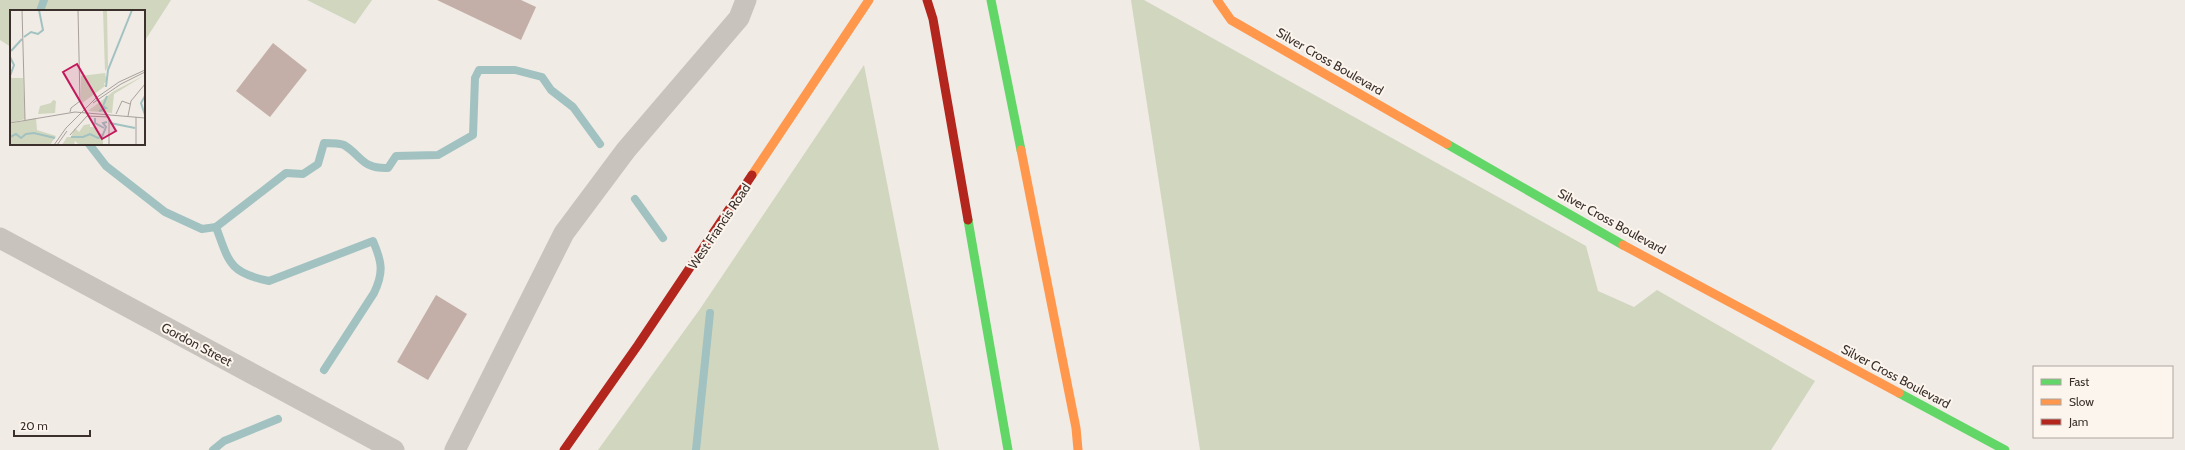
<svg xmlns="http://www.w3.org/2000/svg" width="2185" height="450" viewBox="0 0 2185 450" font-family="Cabin,sans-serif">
<rect width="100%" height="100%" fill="#f0ebe5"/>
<g fill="#d1d6bf">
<path d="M0,0h171l-27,42v-31h-133v36l-11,-7z"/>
<path d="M307,0h65l-17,24z"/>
<path d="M1131,0h13l442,246 12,45 36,16 23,-17 158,91 -44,69h-571z"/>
<path d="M864,65l75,385h-341l102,-141z"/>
</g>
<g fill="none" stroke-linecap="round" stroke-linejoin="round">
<g stroke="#a1c2c1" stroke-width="8">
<path d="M40,11l4,-11"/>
<path d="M89,144l17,22 59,46 37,17 14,-2 70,-54 17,1 15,-10 6,-21c6,0 15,0 20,2 18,11 18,24 44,23l8,-12 42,-1 35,-20 2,-57 4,-8h36l27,7 9,13 22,17 27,37"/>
<path d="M635,199l28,39"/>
<path d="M216,227c13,35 13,46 53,54l104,-40c9,21 11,31 1,52l-50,77"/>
<path d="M213,450l11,-9 54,-22"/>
<path d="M696,450l14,-137"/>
</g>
</g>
<g fill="#c3afa7">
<path d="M437,0h84l15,7 -15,33z"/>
<path d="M273,43l34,27 -37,47 -34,-26z"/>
<path d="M436,295l31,19 -39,66 -31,-18z"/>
</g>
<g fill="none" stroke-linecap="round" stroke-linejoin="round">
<g stroke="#c9c3be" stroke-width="21">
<path d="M0,238l394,212"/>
<path d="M455,450l109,-217 62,-83 113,-132 7,-18"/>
</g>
<g stroke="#63d668" stroke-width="9">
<path d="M991,0l30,150"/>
<path d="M1447,144l176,101"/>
<path d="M968,220l40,230"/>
<path d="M1899,393l106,57"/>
</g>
<g stroke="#ff974d" stroke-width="9">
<path d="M1217,0l14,20 216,124"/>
<path d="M1021,150l55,278 2,22"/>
<path d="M752,175l117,-175"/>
<path d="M1623,245l276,148"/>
</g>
<g stroke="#b3261e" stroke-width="9">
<path d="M927,0l6,19 35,201"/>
<path d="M564,450l74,-105 114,-170"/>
</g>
</g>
<g text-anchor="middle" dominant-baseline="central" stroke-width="4" stroke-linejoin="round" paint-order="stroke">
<g font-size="13" fill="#3b302b" stroke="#fbf5ee">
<text transform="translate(1330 61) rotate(30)">Silver Cross Boulevard</text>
<text transform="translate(1612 221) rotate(29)">Silver Cross Boulevard</text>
<text transform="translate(719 226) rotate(-56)">West Francis Road</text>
<text transform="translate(197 344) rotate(28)">Gordon Street</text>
<text transform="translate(1896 376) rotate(28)">Silver Cross Boulevard</text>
</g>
</g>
<g transform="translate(10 10)">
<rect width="135" height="135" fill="#f0ebe5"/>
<path d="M93,0h4l1,57 -3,4zM95,63l2,9 -3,1 1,3 -24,18v-28zM0,65l2,3h11l2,41 -15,4zM135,65l-31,19 -2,19 -24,-2 26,-20zM43,90l3,1 -1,12 -17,1 2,-8 11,-3zM26,108l1,12 19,6 -6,9h-40v-21zM80,114v3h6l1,6 6,1v11h-24l-4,-4 -1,4h-12l5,-8h4l4,-9 4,4 5,-7z" fill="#d1d6bf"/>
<path fill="none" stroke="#a1c2c1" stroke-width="2" d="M14,27l7,-5 7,2 5,-4 -4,-20M1,41l11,-12M0,47l4,8 -4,11M96,77l2,-17 24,-60M135,86l-4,7 4,12M89,101l7,-3 -3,-2 4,-10M85,108v5l9,5M100,113l25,5M0,127l6,-3 5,4 5,-4 8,-1 21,5M61,127h12l7,-3 8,4 4,-1 4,-10 -3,-4 4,-1"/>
<path fill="none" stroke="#a8a09b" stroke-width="1" d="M12,0l3,110M83,93l28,-19 24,-12M60,102l1,-4 9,-7 -2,-91M106,104l6,-13 8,3M118,106l3,-15 14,-17M99,107v28M126,107v28M0,113l65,-11 70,6M60,125l17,-19 22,1M44,135l12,-17 30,-30 23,-16 26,-12M47,135l10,-14"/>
<path fill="#c2185b" fill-opacity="0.15" stroke="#c2185b" stroke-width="2" d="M67,54l39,67 -14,8 -39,-67z"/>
<rect width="135" height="135" fill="none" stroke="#3b302b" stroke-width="2"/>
</g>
<rect x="2033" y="366" width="140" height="72" fill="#fbf5ee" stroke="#aea6a0"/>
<rect x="2041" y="379" width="20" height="6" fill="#63d668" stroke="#aea6a0"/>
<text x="2069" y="386" font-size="12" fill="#3b302b">Fast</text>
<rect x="2041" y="399" width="20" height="6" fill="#ff974d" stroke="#aea6a0"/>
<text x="2069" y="406" font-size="12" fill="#3b302b">Slow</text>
<rect x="2041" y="419" width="20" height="6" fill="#b3261e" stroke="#aea6a0"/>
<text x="2069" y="426" font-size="12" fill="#3b302b">Jam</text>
<path d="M14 430v6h76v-6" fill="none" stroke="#3b302b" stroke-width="2"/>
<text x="20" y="430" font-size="12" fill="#3b302b" stroke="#fbf5ee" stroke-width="3" paint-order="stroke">20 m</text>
</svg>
